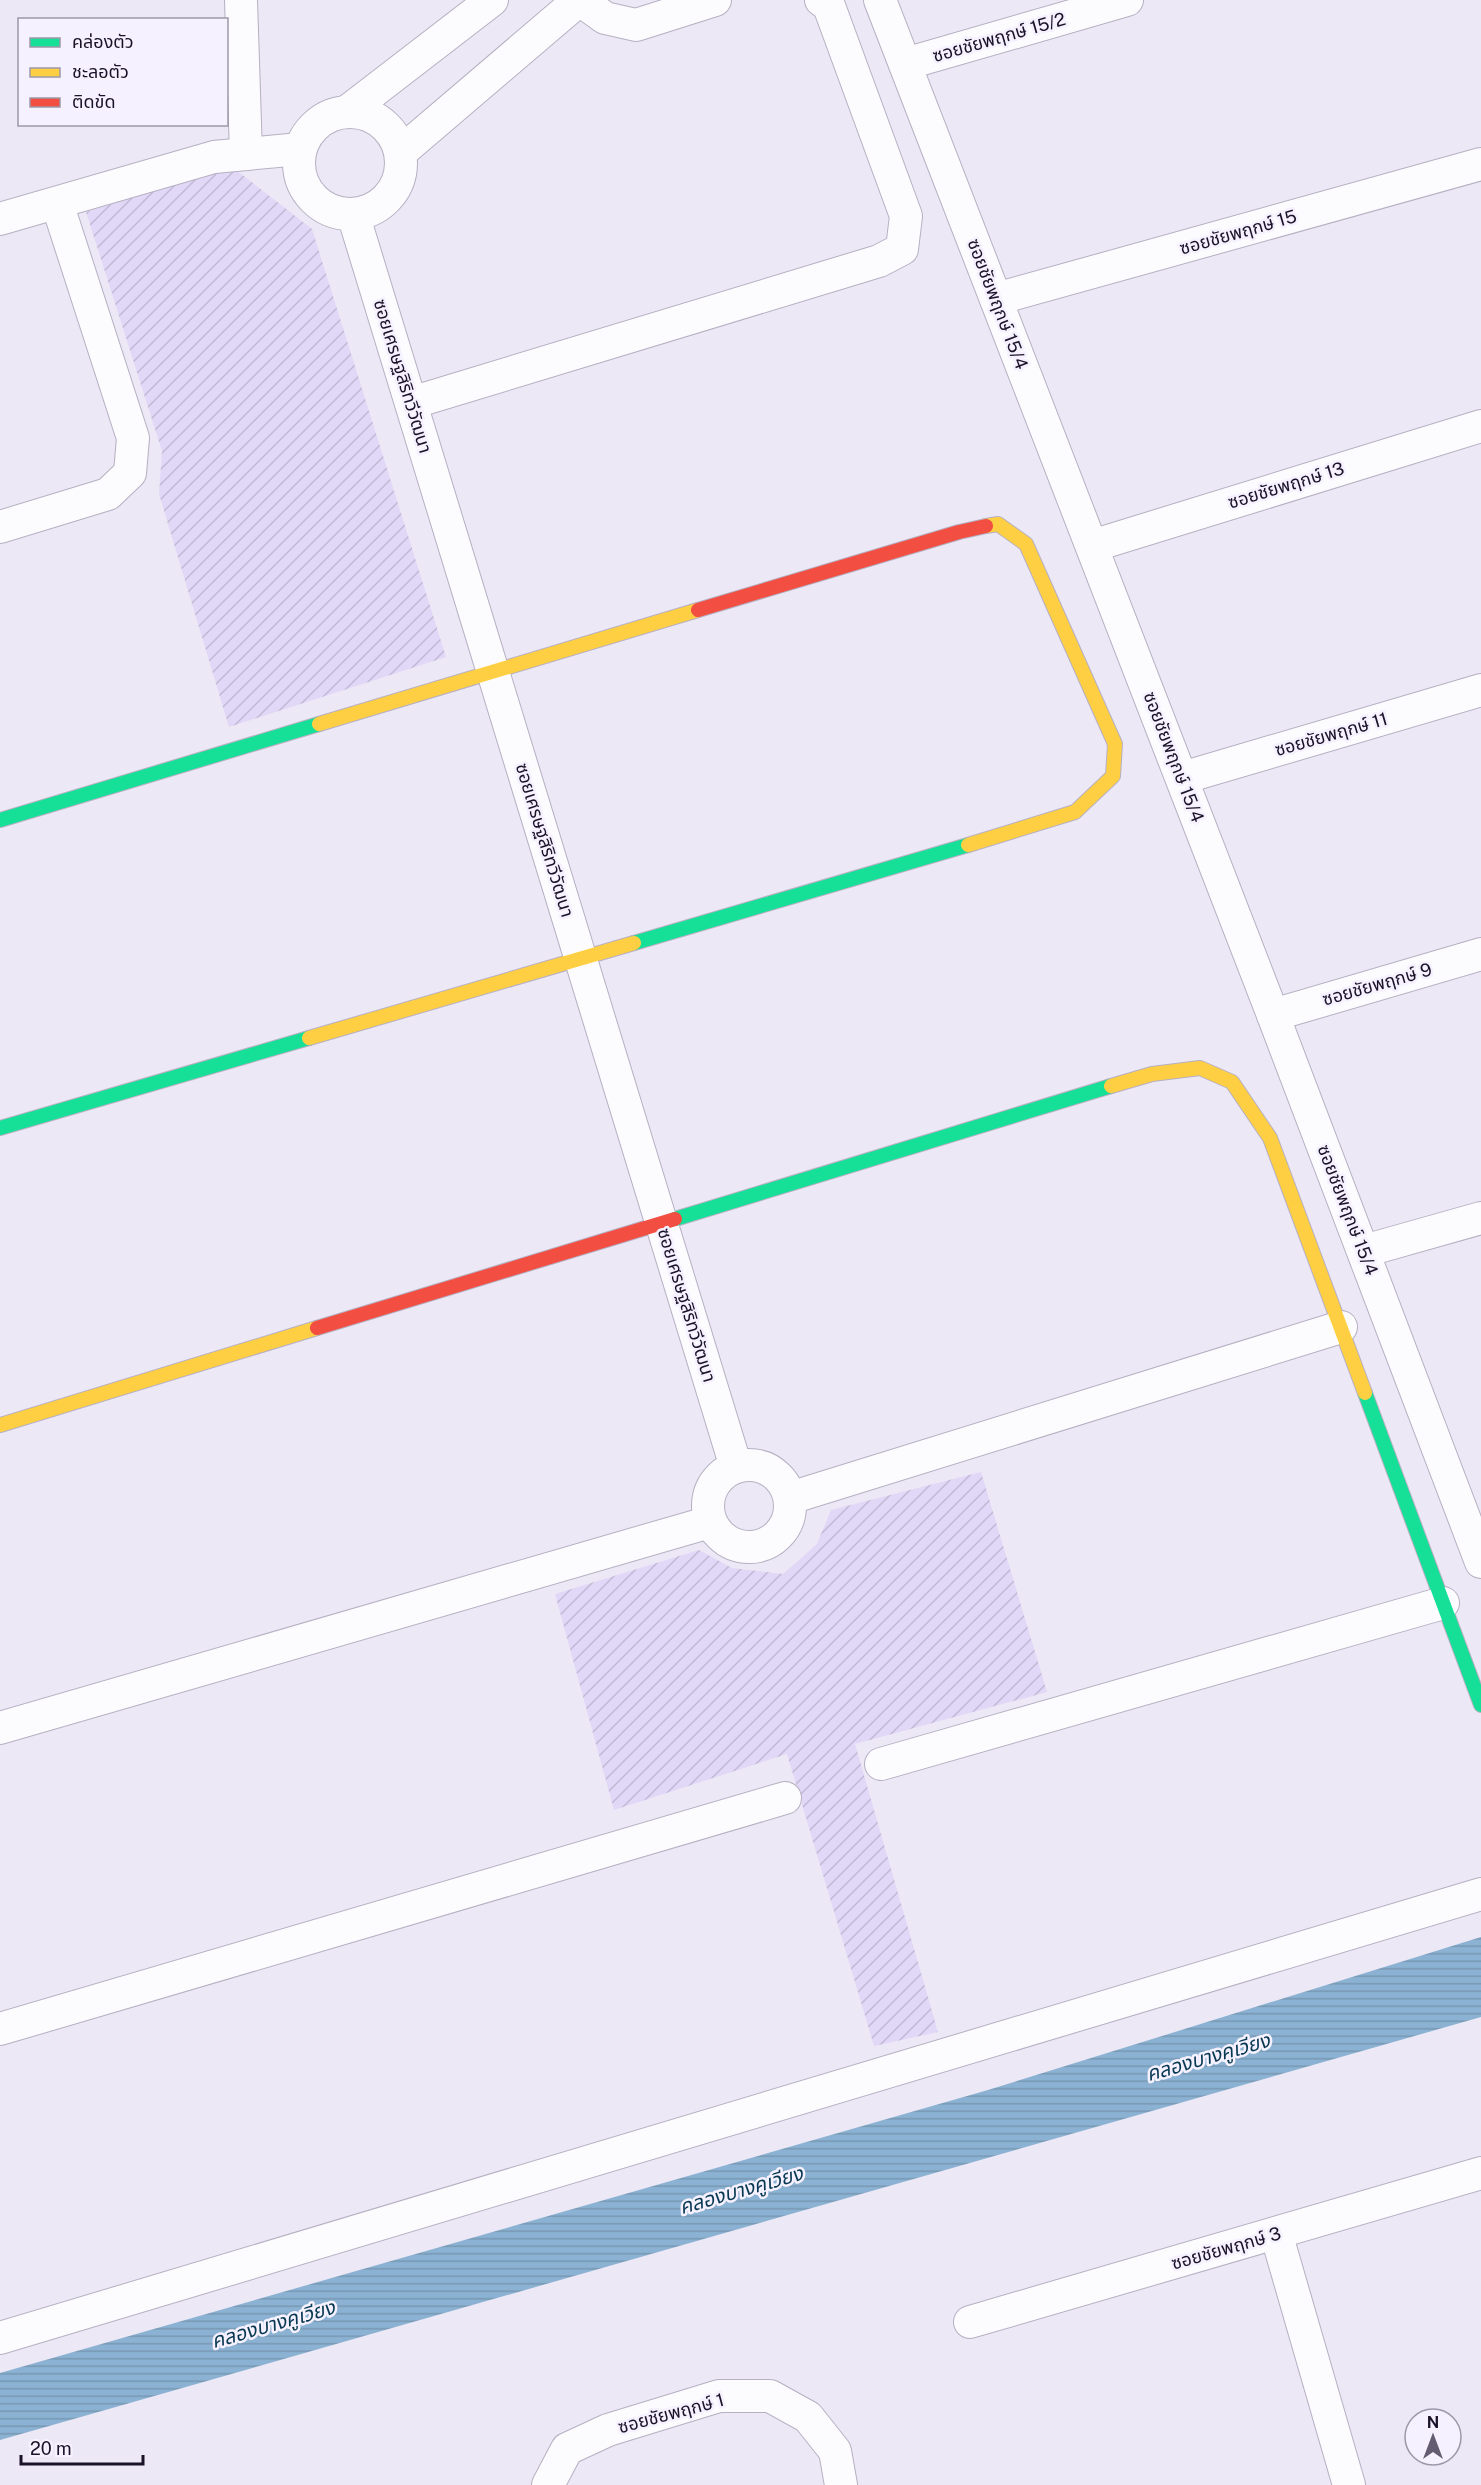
<svg xmlns="http://www.w3.org/2000/svg" width="1481" height="2485" viewBox="0 0 1481 2485" font-family="'Public Sans','Noto Sans Thai',sans-serif">
<defs>
<pattern id="garden-furrows" width="10" height="10" patternUnits="userSpaceOnUse" patternTransform="scale(1.5)"><rect width="10" height="10" fill="#e1d8f7"/><path d="M-1 1l2-2M0 10L10 0M9 11l2-2" fill="none" stroke="#c0b8d4"/></pattern>
<pattern id="water-rules" width="6" height="5" patternUnits="userSpaceOnUse" patternTransform="scale(1.5)"><rect width="6" height="5" fill="#8bb2d2"/><path d="M0 2.5h6" fill="none" stroke="#7798b4"/></pattern>
</defs>
<rect width="100%" height="100%" fill="#ece8f6"/>
<g fill="url(#garden-furrows)">
<path d="M232,167l80,62 134,428 -217,70 -70,-233 3,-43 -76,-239z"/>
<path d="M981,1472l66,220 -192,52 83,288 -64,14 -87,-292 -173,56 -59,-216 144,-44 33,18 51,6 34,-30 14,-34z"/>
</g>
<path fill="url(#water-rules)" d="M1481,1937v80l-1481,423v-67l988,-283z"/>
<g fill="none" stroke-linecap="round" stroke-linejoin="round">
<defs>
<g id="street">
<path d="M241,0l5,154"/>
<path d="M580,0l25,18 31,7 79,-25"/>
<path d="M880,0l393,1015 208,547"/>
<path d="M905,64l222,-64"/>
<path d="M348,111l144,-111"/>
<circle cx="350" cy="163" r="51"/>
<path d="M401,152l178,-152"/>
<path d="M353,214l383,1253"/>
<path d="M0,219l214,-62 86,-8"/>
<path d="M996,299l485,-135"/>
<path d="M411,403l468,-142 23,-12 4,-33 -77,-210 -8,-6"/>
<path d="M0,527l108,-33 22,-21 3,-35 -76,-235"/>
<path d="M1092,546l389,-120"/>
<path d="M1182,778l299,-88"/>
<path d="M1273,1015l208,-61"/>
<path d="M1364,1251l117,-33"/>
<circle cx="749" cy="1506" r="41"/>
<path d="M790,1498l551,-171"/>
<path d="M0,1728l710,-206"/>
<path d="M881,1764l562,-161"/>
<path d="M0,2029l785,-231"/>
<path d="M1276,2233l73,252"/>
<path d="M970,2322l511,-149"/>
<path d="M0,2338l1481,-444"/>
<path d="M548,2485l19,-36 41,-19 111,-34h51l38,21 27,34 6,34"/>
</g>
<g id="fast">
<path d="M0,820l319,-96"/>
<path d="M634,943l334,-98"/>
<path d="M0,1128l309,-90"/>
<path d="M675,1219l436,-133"/>
<path d="M1365,1393l116,312"/>
</g>
<g id="slow">
<path d="M319,724l379,-114"/>
<path d="M968,845l107,-33 38,-36 2,-32 -89,-200 -28,-20 -12,2"/>
<path d="M309,1038l325,-95"/>
<path d="M1111,1086l41,-12 48,-6 32,14 38,56 95,255"/>
<path d="M0,1425l317,-97"/>
</g>
<g id="jam">
<path d="M698,610l261,-78 27,-6"/>
<path d="M317,1328l358,-109"/>
</g>
</defs>
<use href="#street" stroke="#b6b0c2" stroke-width="34"/>
<use href="#fast" stroke="#b6b0c2" stroke-width="16"/>
<use href="#slow" stroke="#b6b0c2" stroke-width="16"/>
<use href="#jam" stroke="#b6b0c2" stroke-width="16"/>
<use href="#street" stroke="#fcfcfe" stroke-width="32"/>
<use href="#fast" stroke="#16e098" stroke-width="14"/>
<use href="#slow" stroke="#ffcf43" stroke-width="14"/>
<use href="#jam" stroke="#f24e42" stroke-width="14"/>
</g>
<g text-anchor="middle" dominant-baseline="central" stroke-width="5" stroke-linejoin="round" paint-order="stroke">
<g font-size="18" fill="#1a1229" stroke="#f5f1fe">
<text transform="translate(999 37) rotate(-16)">ซอยชัยพฤกษ์ 15/2</text>
<text transform="translate(1238 232) rotate(-16)">ซอยชัยพฤกษ์ 15</text>
<text transform="translate(998 304) rotate(69)">ซอยชัยพฤกษ์ 15/4</text>
<text transform="translate(403 376) rotate(73)">ซอยเศรษฐสิริทวีวัฒนา</text>
<text transform="translate(1286 485) rotate(-17)">ซอยชัยพฤกษ์ 13</text>
<text transform="translate(1331 734) rotate(-16)">ซอยชัยพฤกษ์ 11</text>
<text transform="translate(1174 757) rotate(69)">ซอยชัยพฤกษ์ 15/4</text>
<text transform="translate(545 840) rotate(73)">ซอยเศรษฐสิริทวีวัฒนา</text>
<text transform="translate(1377 984) rotate(-16)">ซอยชัยพฤกษ์ 9</text>
<text transform="translate(1348 1210) rotate(69)">ซอยชัยพฤกษ์ 15/4</text>
<text transform="translate(687 1305) rotate(73)">ซอยเศรษฐสิริทวีวัฒนา</text>
<text transform="translate(1226 2248) rotate(-16)">ซอยชัยพฤกษ์ 3</text>
<text transform="translate(671 2413) rotate(-15)">ซอยชัยพฤกษ์ 1</text>
</g>
<g font-size="20" font-style="italic" fill="#073852" stroke="#f5f1fe">
<text transform="translate(1208 2057) rotate(-16)">คลองบางคูเวียง</text>
<text transform="translate(741 2190) rotate(-16)">คลองบางคูเวียง</text>
<text transform="translate(273 2324) rotate(-16)">คลองบางคูเวียง</text>
</g>
</g>
<rect x="18" y="18" width="210" height="108" fill="#f5f1fe" stroke="#9d98a9" stroke-width="1.5"/>
<rect x="30" y="38" width="30" height="9" fill="#16e098" stroke="#9d98a9" stroke-width="1.5"/>
<text x="72" y="48" font-size="18" fill="#1a1229">คล่องตัว</text>
<rect x="30" y="68" width="30" height="9" fill="#ffcf43" stroke="#9d98a9" stroke-width="1.5"/>
<text x="72" y="78" font-size="18" fill="#1a1229">ชะลอตัว</text>
<rect x="30" y="98" width="30" height="9" fill="#f24e42" stroke="#9d98a9" stroke-width="1.5"/>
<text x="72" y="108" font-size="18" fill="#1a1229">ติดขัด</text>
<g transform="translate(1433 2437)"><circle r="28" fill="#f5f1fe" stroke="#9d98a9" stroke-width="1.5"/>
<path d="M0-4.5L10 22L0 15L-10 22Z" fill="#645d71"/>
<text y="-9" font-size="16" font-weight="bold" text-anchor="middle" fill="#1a1229">N</text>
</g>
<path d="M21 2455v9h122v-9" fill="none" stroke="#1a1229" stroke-width="3"/>
<text x="30" y="2455" font-size="18" fill="#1a1229" stroke="#f5f1fe" stroke-width="4.5" paint-order="stroke">20 m</text>
</svg>
